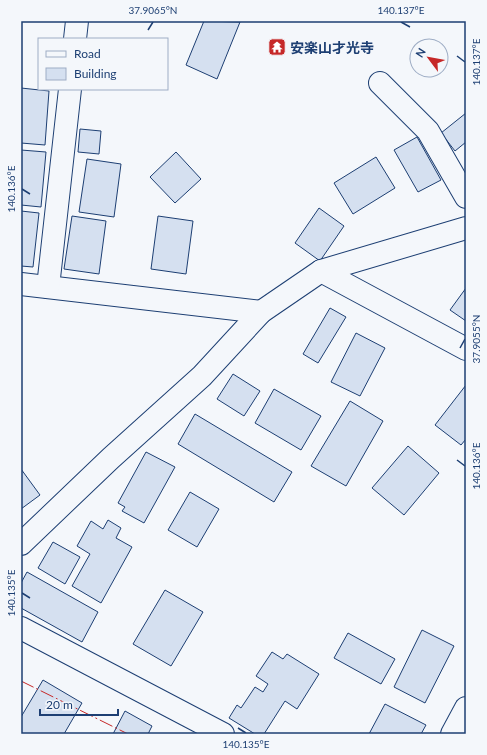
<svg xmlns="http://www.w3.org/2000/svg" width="487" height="755" viewBox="0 0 487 755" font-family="Lato,'Noto Sans JP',sans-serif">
<rect width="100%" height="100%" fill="#f4f7fb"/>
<g fill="#d5e0f0" stroke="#1d3f73">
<path d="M204,21l36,1 -23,57 -31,-14z"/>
<path d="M21,88l28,3 -4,54 -24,-2z"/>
<path d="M466,113v29l-11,9 -14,-18z"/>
<path d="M80,129l21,2 -2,23 -21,-2z"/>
<path d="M417,137l24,43 -23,12 -24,-42z"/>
<path d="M21,150l25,2 -5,55 -20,-2z"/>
<path d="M176,152l25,27 -26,24 -25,-26z"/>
<path d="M376,157l19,31 -42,26 -19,-31z"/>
<path d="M87,159l34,5 -7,53 -35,-5z"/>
<path d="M319,208l25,18 -24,35 -25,-18z"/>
<path d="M21,211l18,2 -6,54 -12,-1z"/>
<path d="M72,216l34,5 -7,53 -35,-5z"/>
<path d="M158,216l35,5 -7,53 -35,-5z"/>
<path d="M466,288v33l-16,-11z"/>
<path d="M330,308l16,9 -28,46 -15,-9z"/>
<path d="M356,333l29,15 -25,48 -29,-14z"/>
<path d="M233,374l27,17 -16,25 -27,-17z"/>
<path d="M466,385v54l-5,6 -26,-20z"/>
<path d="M274,389l47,27 -20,34 -46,-27z"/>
<path d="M350,401l33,20 -37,65 -35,-20z"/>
<path d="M195,414l97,58 -18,30 -96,-58z"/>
<path d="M408,446l31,27 -35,42 -32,-27z"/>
<path d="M146,452l29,15 -31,56 -22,-12 3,-4 -7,-4z"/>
<path d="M21,469l19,26 -19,14z"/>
<path d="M190,492l29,17 -22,38 -29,-17z"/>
<path d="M108,520l13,8 -5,10 16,9 -31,56 -29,-17 18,-32 -13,-8 14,-25 12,8z"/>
<path d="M53,542l27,15 -15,27 -27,-16z"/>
<path d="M27,572l71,40 -16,30 -61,-34v-25z"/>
<path d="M165,590l38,22 -32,54 -38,-22z"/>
<path d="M422,630l32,16 -29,57 -31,-16z"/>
<path d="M348,633l47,26 -14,25 -47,-26z"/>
<path d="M272,652l11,7 4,-5 32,20 -22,35 -12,-8 -21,33h-9l-26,-16 8,-13 4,3 14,-21 8,5 5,-8 -12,-8z"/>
<path d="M43,680l39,23 -18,31h-43v-17z"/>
<path d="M385,704l41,21 -5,9h-52z"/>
<path d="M125,711l27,15 -4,8h-35z"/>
</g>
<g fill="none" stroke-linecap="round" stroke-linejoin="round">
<defs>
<g id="minor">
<path d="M75,39l2,-18"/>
<path d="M380,83l48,48 38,66"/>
<path d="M321,271l145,78"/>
<path d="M21,284l240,28"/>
<path d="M48,287l22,-198"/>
<path d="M21,544l90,-86 91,-82 59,-64 60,-41 145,-43"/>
<path d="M21,628l202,106"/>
<path d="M452,734l14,-26"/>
</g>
</defs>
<use href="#minor" stroke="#1d3f73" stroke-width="24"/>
<use href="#minor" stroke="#f4f7fb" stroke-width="22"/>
<path stroke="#c62828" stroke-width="1" stroke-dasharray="14 3 2 3" stroke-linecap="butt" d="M21,681l107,53"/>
</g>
<path fill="none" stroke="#1d3f73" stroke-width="1.5" d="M401,22l9,5M148,30l5,-8M457,56l8,6M22,189l8,5M460,348l5,-9M457,460l8,6M22,593l8,5M238,728l8,5"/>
<defs>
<symbol id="temple-square" viewBox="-11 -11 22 22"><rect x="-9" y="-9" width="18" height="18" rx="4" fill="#c62828" stroke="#f4f7fb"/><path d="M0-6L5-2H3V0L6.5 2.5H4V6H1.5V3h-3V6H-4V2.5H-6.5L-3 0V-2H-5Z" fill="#fff"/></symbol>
</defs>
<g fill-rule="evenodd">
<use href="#temple-square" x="267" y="37" width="20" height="20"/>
</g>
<g text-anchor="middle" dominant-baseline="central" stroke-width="3" stroke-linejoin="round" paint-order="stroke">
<g font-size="14" font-weight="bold" fill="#1d3f73" stroke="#f4f7fb" text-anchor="start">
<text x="290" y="47">安楽山才光寺</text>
</g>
</g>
<rect width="487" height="755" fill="none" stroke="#f4f7fb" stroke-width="44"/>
<rect x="38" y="38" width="130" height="52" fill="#f4f7fb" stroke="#9eadc5"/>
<rect x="46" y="51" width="20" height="6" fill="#f4f7fb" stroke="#9eadc5"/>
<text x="74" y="58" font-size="12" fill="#1d3f73">Road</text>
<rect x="46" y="68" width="20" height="12" fill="#d5e0f0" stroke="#9eadc5"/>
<text x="74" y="78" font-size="12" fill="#1d3f73">Building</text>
<g transform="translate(429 58) rotate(302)"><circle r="19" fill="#f4f7fb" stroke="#9eadc5"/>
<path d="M0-3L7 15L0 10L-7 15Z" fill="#c62828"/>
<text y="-6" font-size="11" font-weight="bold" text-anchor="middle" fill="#1d3f73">N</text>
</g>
<path d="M40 709v6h78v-6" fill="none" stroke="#1d3f73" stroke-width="2"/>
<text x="46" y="709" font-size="12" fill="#1d3f73" stroke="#f4f7fb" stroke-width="3" paint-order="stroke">20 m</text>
<rect x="22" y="22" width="443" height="711" fill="none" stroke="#1d3f73" stroke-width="1.5"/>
<g font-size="10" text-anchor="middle" fill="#1d3f73">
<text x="153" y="14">37.9065°N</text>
<text x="401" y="14">140.137°E</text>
<text transform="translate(476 62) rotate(-90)" y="4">140.137°E</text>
<text transform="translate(11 189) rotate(-90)" y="4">140.136°E</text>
<text transform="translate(476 339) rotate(-90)" y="4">37.9055°N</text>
<text transform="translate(476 466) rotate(-90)" y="4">140.136°E</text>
<text transform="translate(11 593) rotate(-90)" y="4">140.135°E</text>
<text x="246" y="748">140.135°E</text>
</g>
</svg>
